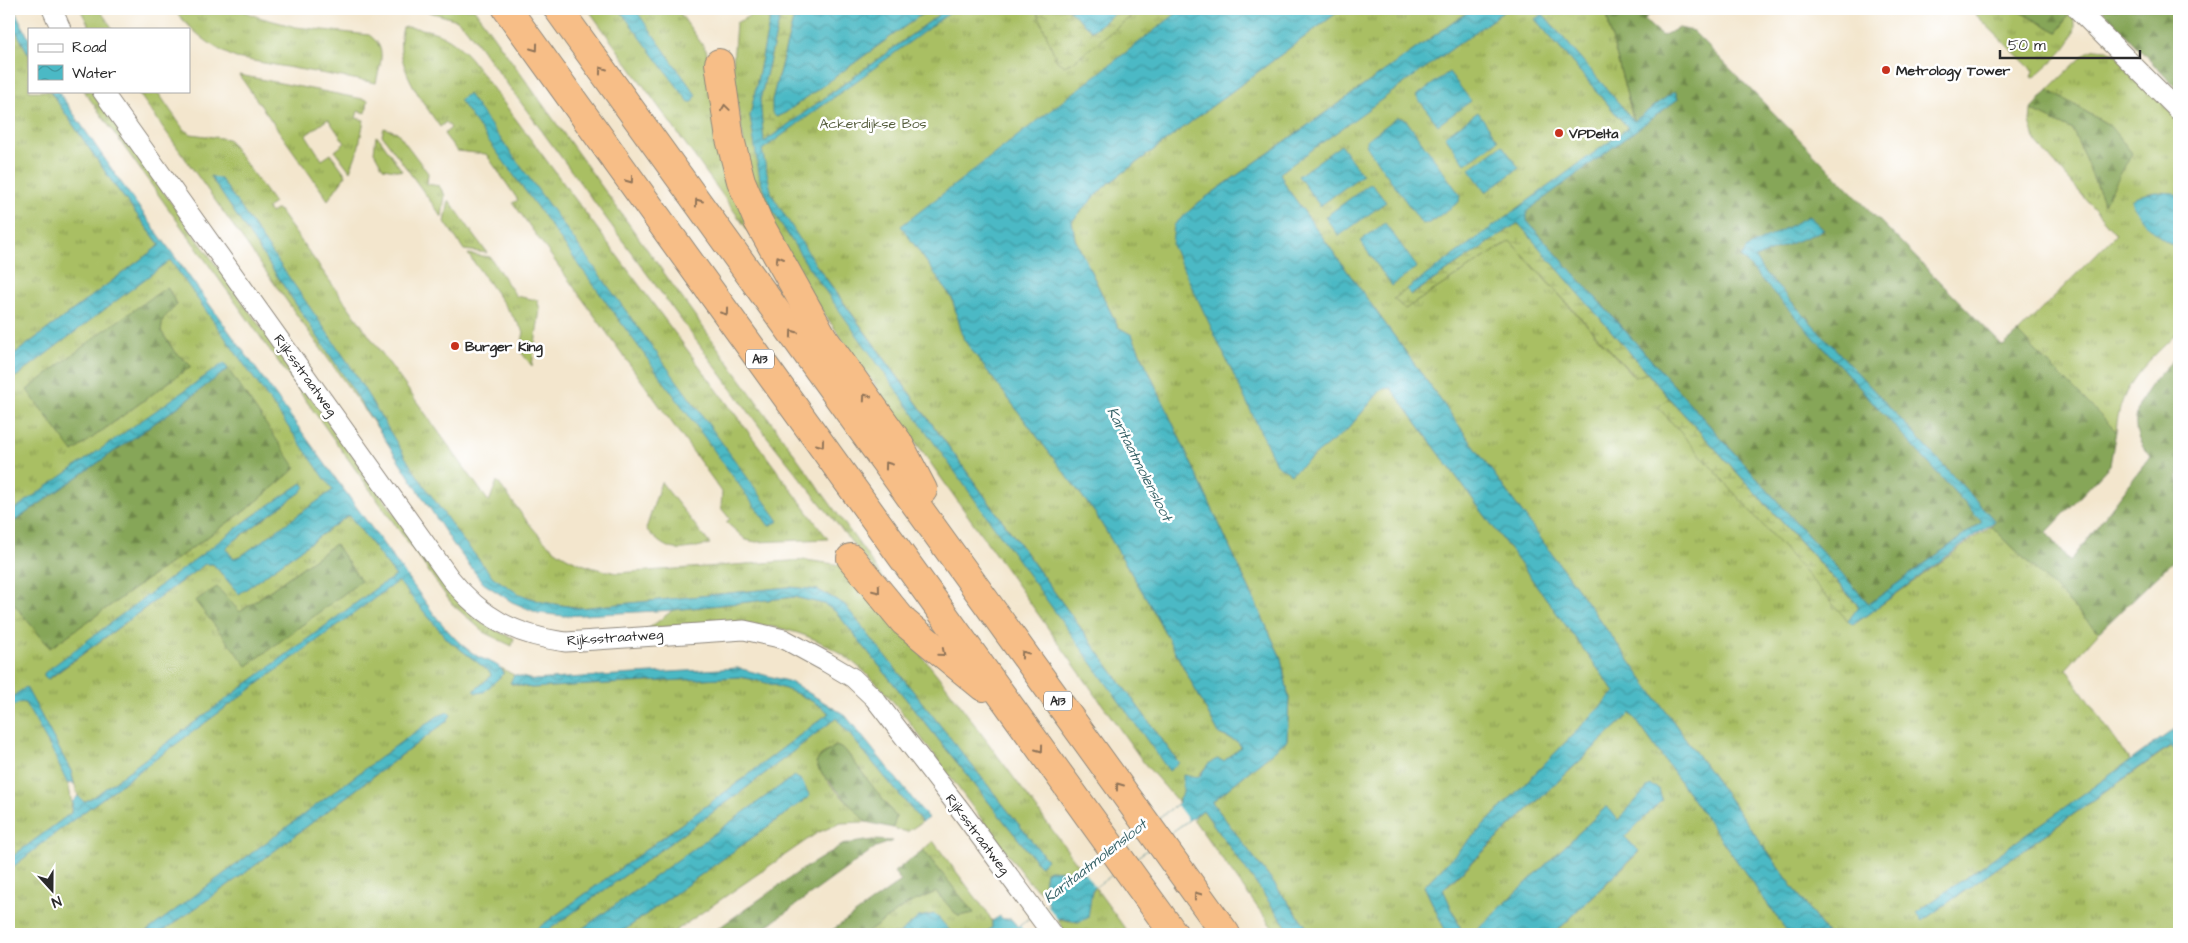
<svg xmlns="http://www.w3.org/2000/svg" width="2188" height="943" font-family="'Architects Daughter',sans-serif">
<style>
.grass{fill:url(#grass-tufts);stroke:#6a7547;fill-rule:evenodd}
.forest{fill:url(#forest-firs);stroke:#586842}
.wetland{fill:url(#wetland-marsh);stroke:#6a7547}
.water{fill:url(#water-waves);stroke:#3b7278}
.pier{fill:#f3e6cd}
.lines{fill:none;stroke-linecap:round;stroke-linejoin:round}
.minor-casing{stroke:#8f887c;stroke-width:21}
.highway-casing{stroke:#8f887c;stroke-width:30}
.minor{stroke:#fff;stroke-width:19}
.highway{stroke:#f7be87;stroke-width:28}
.oneway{stroke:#917459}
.poi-dot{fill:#c8321e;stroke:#fff;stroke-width:2}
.labels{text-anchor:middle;stroke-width:5;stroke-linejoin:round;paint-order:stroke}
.shield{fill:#fff;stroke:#6b6b6b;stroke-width:1}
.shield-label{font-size:12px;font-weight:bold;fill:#2b2b2b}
.poi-label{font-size:14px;font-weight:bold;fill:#2b2b2b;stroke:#fff;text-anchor:start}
.park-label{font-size:14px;fill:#575f3f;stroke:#fff}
.street-label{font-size:14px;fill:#2b2b2b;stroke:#fff}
.water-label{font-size:15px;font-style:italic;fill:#386469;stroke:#fff}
</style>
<defs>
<pattern id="grass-tufts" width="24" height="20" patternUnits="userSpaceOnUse" patternTransform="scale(1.25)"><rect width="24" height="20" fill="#a9bf63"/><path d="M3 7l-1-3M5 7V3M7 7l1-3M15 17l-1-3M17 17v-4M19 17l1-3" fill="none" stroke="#8a9b52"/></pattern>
<pattern id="forest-firs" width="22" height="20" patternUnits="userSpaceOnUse" patternTransform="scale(1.25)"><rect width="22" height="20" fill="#86a659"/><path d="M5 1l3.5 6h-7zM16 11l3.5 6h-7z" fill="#6e874a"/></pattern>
<pattern id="wetland-marsh" width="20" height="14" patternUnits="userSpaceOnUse" patternTransform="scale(1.25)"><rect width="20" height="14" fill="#a9bf63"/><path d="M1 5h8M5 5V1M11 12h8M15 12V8" fill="none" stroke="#8a9b52"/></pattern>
<pattern id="water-waves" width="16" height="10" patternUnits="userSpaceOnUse" patternTransform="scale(1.25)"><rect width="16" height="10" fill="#4bb9c5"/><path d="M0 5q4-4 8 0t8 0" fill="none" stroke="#3f97a0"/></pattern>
</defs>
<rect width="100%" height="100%" fill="#fff"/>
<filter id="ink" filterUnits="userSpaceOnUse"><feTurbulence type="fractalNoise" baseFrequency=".02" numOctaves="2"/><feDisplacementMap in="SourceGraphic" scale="10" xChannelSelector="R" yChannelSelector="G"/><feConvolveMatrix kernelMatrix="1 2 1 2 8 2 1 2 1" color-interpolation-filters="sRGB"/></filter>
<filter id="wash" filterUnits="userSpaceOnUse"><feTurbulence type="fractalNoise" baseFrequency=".0096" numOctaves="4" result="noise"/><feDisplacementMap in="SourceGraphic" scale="20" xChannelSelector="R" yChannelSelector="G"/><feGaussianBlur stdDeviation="1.12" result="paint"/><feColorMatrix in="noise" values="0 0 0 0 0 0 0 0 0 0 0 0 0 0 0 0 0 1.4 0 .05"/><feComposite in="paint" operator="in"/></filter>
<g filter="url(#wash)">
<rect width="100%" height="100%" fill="#f3e6cd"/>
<g class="grass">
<path d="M80,9H99L113,29H91Z"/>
<path d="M173,9H239L258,17L296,27L369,35C388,48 380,63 376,83L236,58C207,45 194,32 173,9Z"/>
<path d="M420,9H474L862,548L897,599L765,434L466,28L457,20Z"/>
<path d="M588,9H677L706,50L712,68L752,236Z"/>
<path d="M751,9H772L750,116L771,208L809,268L1179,763L818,267L815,268L767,186L756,118L761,79L778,9H1223L907,234L952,298L964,340L1095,513L1148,601L1219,734L1238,742L1241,747L1224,761L1208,764L1179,799V803L1144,763L796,274L752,187L732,76L736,23L749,16Z"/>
<path d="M1342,9H1472L1198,203L1174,225L1276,464L1347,430L1382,389L1391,388L1615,692L1424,886L1447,934H1312L1212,802L1287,740L1289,698L1281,658L1132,335L1118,327L1075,239L1072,221L1104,187Z"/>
<path d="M1507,9H1607L1609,27L1634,122L1543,14L1535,19L1628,128L1394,299L1405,309L1510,241L1634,377L1647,373L1669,398L1659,407L1853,625L1991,526L2099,632L2066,669L2130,761L1916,913L1922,921L2171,746L2179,756V934H1827L1287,188L1279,173Z"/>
<path d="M1970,9H2014L2058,32L2071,10C2087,39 2052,60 2034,78L2031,77L2033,71Z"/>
<path d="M407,27C437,30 451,36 471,59L828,539L756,542L746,540L726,522L730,519L721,508L722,492L513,203L518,200L486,154L457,151L444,134L451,128L446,122L440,127C421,99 392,63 403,28Z"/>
<path d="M16,31L29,55V91H50L115,186L160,245L9,358V33Z"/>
<path d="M2096,49L2108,50L2118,57L2179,120V331C2147,364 2120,382 2116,431L2018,333L2116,234L2036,142L2030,122L2031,110L2073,130L2104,204L2109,125L2048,90L2086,53Z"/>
<path d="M239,75L368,100L366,113L358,111L356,118L364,120L358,150L350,171L335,151L345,143L328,119L306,135L322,160L331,154L346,175L328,200Z"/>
<path d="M84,91H91L456,599C472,617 491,630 514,638L512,646L485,633L452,604Z"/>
<path d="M137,91H157L184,130L191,134L228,139L274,203L267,208L271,213L278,209L489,502L497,481C537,533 548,562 618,573L805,560L841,565L876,599L947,687L1084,873L1050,870L1046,872L1043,894L1028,881C999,843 971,805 942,766C904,716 875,667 816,640C763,616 703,623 648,629L673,610L794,597L824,604L836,612L1040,866L1047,860L844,604L818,590L789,587L581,608L542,602L488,583ZM211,177L296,289L349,364L340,370Z"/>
<path d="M384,128L397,132L428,173L427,184L439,186L445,195L442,217L382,135Z"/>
<path d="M376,136L380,139L402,171L383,168L374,152Z"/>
<path d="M449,200L487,253L464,250L445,222Z"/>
<path d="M468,254L490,257L516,296L537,300L540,309L532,366L520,351L524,332Z"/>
<path d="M170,259L334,490L241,556L233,558L226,549L231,543L301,492L302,483L250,518L49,679L205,564H213L239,594L349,515L396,576L379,586L95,796L84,802L78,796L71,771L26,688L9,699V598L50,648L250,507L295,468L179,406L9,525V379L17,376ZM167,287L177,305L163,319L161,331L174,351L191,366L73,452ZM335,544L361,581L247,666L240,612Z"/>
<path d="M661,482L710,544C678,551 669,555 646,529Z"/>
<path d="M399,580L448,640L491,672V676L475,690L503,673L501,668L514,675L511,684L531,688L739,677C766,681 808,694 829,713L732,787L530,934H159L245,873L447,721L438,716L143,934H9V870L62,828Z"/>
<path d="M21,702L25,703C42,733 76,779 71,813L9,859V708Z"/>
<path d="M1631,713L1789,934H1554L1639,852L1625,837L1662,800L1617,820L1607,806L1473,934H1463L1443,890Z"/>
<path d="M836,718L922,822L907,832L893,828L896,817L845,750L836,746L821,755L816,762C826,786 850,802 866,822L841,823L817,833L671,934H619L810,796L794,777L575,934H543L737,795Z"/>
<path d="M1203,810L1292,934H1277L1193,819Z"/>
<path d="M933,841L986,911L992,921V928L983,934H953L935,914L919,917L899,934H865L908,904L936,892L958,916L974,913L923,850Z"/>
<path d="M1095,887L1129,934H1065L1058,919L1078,922Z"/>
</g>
<g class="forest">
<path d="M1607,9H1649L1651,11L1644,20L1662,36L1679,28L1693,31L2003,346L2018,333L2116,431L2110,465L2047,532L2070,562L2150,457C2146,451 2140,444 2138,437C2127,403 2158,376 2179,354V555L2099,632L1991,526L1995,521L1763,271L1754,258L1824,230L1741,257L1982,522L1869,604L1527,221L1526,211L1678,99L1675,91L1634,122L1609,27Z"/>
<path d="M2014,9H2069L2071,10L2058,32Z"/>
<path d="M2101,9H2179V91Z"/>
<path d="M2048,90L2109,125L2132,153L2104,204L2073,130L2031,110Z"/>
<path d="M167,287L177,305L163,319L161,331L174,351L191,366L73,452L27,390L102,332Z"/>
<path d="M228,369L296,468L250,507L50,648L9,598V525L179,406Z"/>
<path d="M335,544L361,581L247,666L195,601L217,587L240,612Z"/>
<path d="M836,746L845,750L896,817L893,828L866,822L819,770L816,762L821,756Z"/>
<path d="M873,840L893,841L876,847L767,926L773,934H710L800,871L844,844Z"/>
<path d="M923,850L974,913L958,916L936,892L908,904L865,934H827L901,881L894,872Z"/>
</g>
<g class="wetland">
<path d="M782,9H796L772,100L777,117L785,113L929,9H947L763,143L760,100Z"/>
<path d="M1036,9H1068L1092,31L1120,9H1123L1130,17L1073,62L1064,66L1057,61Z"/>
<path d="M1518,222L1647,373L1635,377L1510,241L1405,309L1394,299L1407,289L1412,295Z"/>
<path d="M1669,398L1859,607L1848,621L1658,407Z"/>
</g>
<g class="water">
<path d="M9,9H14L29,39V55L16,31L9,33Z"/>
<path d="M619,9H635L696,95L693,102H689L685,97Z"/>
<path d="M772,9H782L760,100L764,142L947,9H955L762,150L772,195L816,265L1179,763L1169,771L809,268L771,208L760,179L750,116Z"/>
<path d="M796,9H929L785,113L776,117L772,112V100Z"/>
<path d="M1068,9H1120L1092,31Z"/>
<path d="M1182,9H1342L1104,187L1072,221L1075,239L1118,327L1132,335L1281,658L1289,698L1287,740L1212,802L1312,934H1292L1203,810L1095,887L1092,890L1088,918L1078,922L1059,918L1035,934H983L992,928V921L1000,916L1003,919H1011L1018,927L1049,904L1043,894L1046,872L1050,870L1084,873L1179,803V799L1183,793V775L1199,777L1208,764L1217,759L1224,761L1241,747L1238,742L1219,734L1148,601L1095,513L964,340L952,298L901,226Z"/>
<path d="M1472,9H1507L1280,173L1287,188L1827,934H1789L1631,713L1443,889L1463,934H1447L1424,886L1615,692L1391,388L1382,389L1347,430L1291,474L1276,464L1172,245L1174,225L1198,203Z"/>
<path d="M1543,14L1634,121L1675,91L1678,99L1527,211V221L1869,604L1982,522L1741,257L1747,248L1809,216L1824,230L1755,258L1763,271L1995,521L1853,625L1848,621L1859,606L1669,398L1518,223L1411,295L1407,289L1628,128L1535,19Z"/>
<path d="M1449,72L1471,101L1438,125L1416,96Z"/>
<path d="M50,91H58L120,181L434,614C446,629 458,643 474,654C483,661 499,662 504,673L484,692L477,693L474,691L491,676L490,672L448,640L398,581L62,828L9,870V859L71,813L73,801L78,796L84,802L95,796L379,586L396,576L349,515L239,594L213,564H205L48,679L44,676V673L250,518L302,483L305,487L301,492L231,543L226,549L233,558L241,556L333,490L170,260L17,376L9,379V358L160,245L115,186Z"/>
<path d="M468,94L779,521L769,526L459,100Z"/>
<path d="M1478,112L1498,140L1465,164L1445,136Z"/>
<path d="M1398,117L1406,120L1460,195L1459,202L1429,223L1422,224L1367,147L1366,140Z"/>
<path d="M1341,145L1362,175L1320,206L1298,176Z"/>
<path d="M1502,145L1519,168L1486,192L1469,169Z"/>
<path d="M210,176L221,179L349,364L412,468L458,534L493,577L519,594L542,602L580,608L789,587L818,590L844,604L1047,860L1040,866L836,612L824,604L794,597L673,610L564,616L538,613L512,602L483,583L453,544L340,370Z"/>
<path d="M1371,183L1386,202L1339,236L1325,217Z"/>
<path d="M2156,192L2174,193L2179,197V248C2160,240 2138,220 2131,200L2137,196Z"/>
<path d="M1385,223L1417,267L1392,286L1360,241Z"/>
<path d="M224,363L228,369L179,406L9,525V513Z"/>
<path d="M738,668L791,682L845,715L928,818L922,822L836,718L737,795L543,934H530L732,787L829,713C807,694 767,681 739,677L531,688L510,683L514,675L533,680Z"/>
<path d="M26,687L71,771L74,784L67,783L53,752L25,703L21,702L9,708V699Z"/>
<path d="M448,712L451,715L447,721L245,873L159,934H143L405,739L438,716Z"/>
<path d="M2179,726V756L2170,746L1922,921L1916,913Z"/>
<path d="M794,776L801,780L810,796L619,934H575Z"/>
<path d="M1650,785L1659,789L1662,800L1625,837L1639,851L1554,934H1473L1607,806L1618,820Z"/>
<path d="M935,914L953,934H899L919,917Z"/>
</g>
<g class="pier">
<path d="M1177,805L1188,820L1095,887L1084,872Z"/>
<path d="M1047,905L1058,920L1036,934H1026L1020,926Z"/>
</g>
</g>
<g filter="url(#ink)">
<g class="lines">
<defs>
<g id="minor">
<path d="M52,9L61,29"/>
<path d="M2077,9L2179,111"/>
<path d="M102,91L450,578C482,618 515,635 566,642L744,630L784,639L826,662L853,678L874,698L962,812L1052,934"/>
</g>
<g id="highway">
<path d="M507,9L1174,934"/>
<path d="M558,9L1226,934"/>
<path d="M719,63L730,139L741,181L758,221L824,339L898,442L923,490"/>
<path d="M851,558L904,622L983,687"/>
</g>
</defs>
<use href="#minor" class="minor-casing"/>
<use href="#highway" class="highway-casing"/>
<use href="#minor" class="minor"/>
<use href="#highway" class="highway"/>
</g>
<defs><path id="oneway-chevron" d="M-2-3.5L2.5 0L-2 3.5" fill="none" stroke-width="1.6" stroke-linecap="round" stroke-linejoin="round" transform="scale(1.25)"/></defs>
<g class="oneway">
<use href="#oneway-chevron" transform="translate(535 48) rotate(54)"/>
<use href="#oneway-chevron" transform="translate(602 70) rotate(-126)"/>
<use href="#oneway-chevron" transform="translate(725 108) rotate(-98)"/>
<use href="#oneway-chevron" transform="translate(630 180) rotate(54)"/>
<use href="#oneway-chevron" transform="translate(698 202) rotate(-126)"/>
<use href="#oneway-chevron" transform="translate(779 259) rotate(-120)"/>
<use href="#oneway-chevron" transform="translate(725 312) rotate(54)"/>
<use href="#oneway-chevron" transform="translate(793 333) rotate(-126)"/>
<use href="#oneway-chevron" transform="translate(866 397) rotate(-125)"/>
<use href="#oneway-chevron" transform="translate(821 444) rotate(54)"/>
<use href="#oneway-chevron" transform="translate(888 465) rotate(-126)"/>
<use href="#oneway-chevron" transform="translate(877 590) rotate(51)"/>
<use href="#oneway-chevron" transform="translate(942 653) rotate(39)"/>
<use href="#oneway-chevron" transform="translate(1024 654) rotate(-126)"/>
<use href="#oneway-chevron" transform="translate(1040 749) rotate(54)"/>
<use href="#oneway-chevron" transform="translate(1119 786) rotate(-126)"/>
<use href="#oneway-chevron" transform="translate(1197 895) rotate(-126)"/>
</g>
</g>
<g class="poi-dot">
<circle cx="1886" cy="70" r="5"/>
<circle cx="1559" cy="133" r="5"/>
<circle cx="455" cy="346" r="5"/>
</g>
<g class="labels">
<g class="shield">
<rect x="746" y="349.5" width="28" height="19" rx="4"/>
<rect x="1044" y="691.5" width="28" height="19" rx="4"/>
</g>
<g class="shield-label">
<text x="760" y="363">A13</text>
<text x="1058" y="705">A13</text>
</g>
<g class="poi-label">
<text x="1896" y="75">Metrology Tower</text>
<text x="1569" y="138">VPDelta</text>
<text x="465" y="351">Burger King</text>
</g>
<g class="park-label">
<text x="873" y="128">Ackerdijkse Bos</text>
</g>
<g class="street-label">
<text transform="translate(306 375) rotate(54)" y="5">Rijksstraatweg</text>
<text transform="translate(615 637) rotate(-4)" y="5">Rijksstraatweg</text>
<text transform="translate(978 834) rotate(53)" y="5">Rijksstraatweg</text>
</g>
<g class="water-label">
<text transform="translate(1140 464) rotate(63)" y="5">Karitaatmolensloot</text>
<text transform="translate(1095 861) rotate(-38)" y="5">Karitaatmolensloot</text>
</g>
</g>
<rect width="2188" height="943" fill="none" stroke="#fff" stroke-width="30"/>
<rect x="28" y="28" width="162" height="65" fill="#ffffff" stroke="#aaaaaa"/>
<rect x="38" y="44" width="25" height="8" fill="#ffffff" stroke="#aaaaaa"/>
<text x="72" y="52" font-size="15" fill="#2b2b2b">Road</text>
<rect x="38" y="65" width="25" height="15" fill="url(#water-waves)" stroke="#aaaaaa"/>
<text x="72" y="78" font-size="15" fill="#2b2b2b">Water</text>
<g transform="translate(52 890) rotate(159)" stroke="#ffffff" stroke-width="4" paint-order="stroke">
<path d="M0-4L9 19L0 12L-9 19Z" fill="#2b2b2b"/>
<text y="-8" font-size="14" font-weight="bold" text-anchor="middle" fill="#2b2b2b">N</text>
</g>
<path d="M2000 50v8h140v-8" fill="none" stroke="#2b2b2b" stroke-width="2.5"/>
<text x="2008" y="50" font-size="15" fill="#2b2b2b" stroke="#ffffff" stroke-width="4" paint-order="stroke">50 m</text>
</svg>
